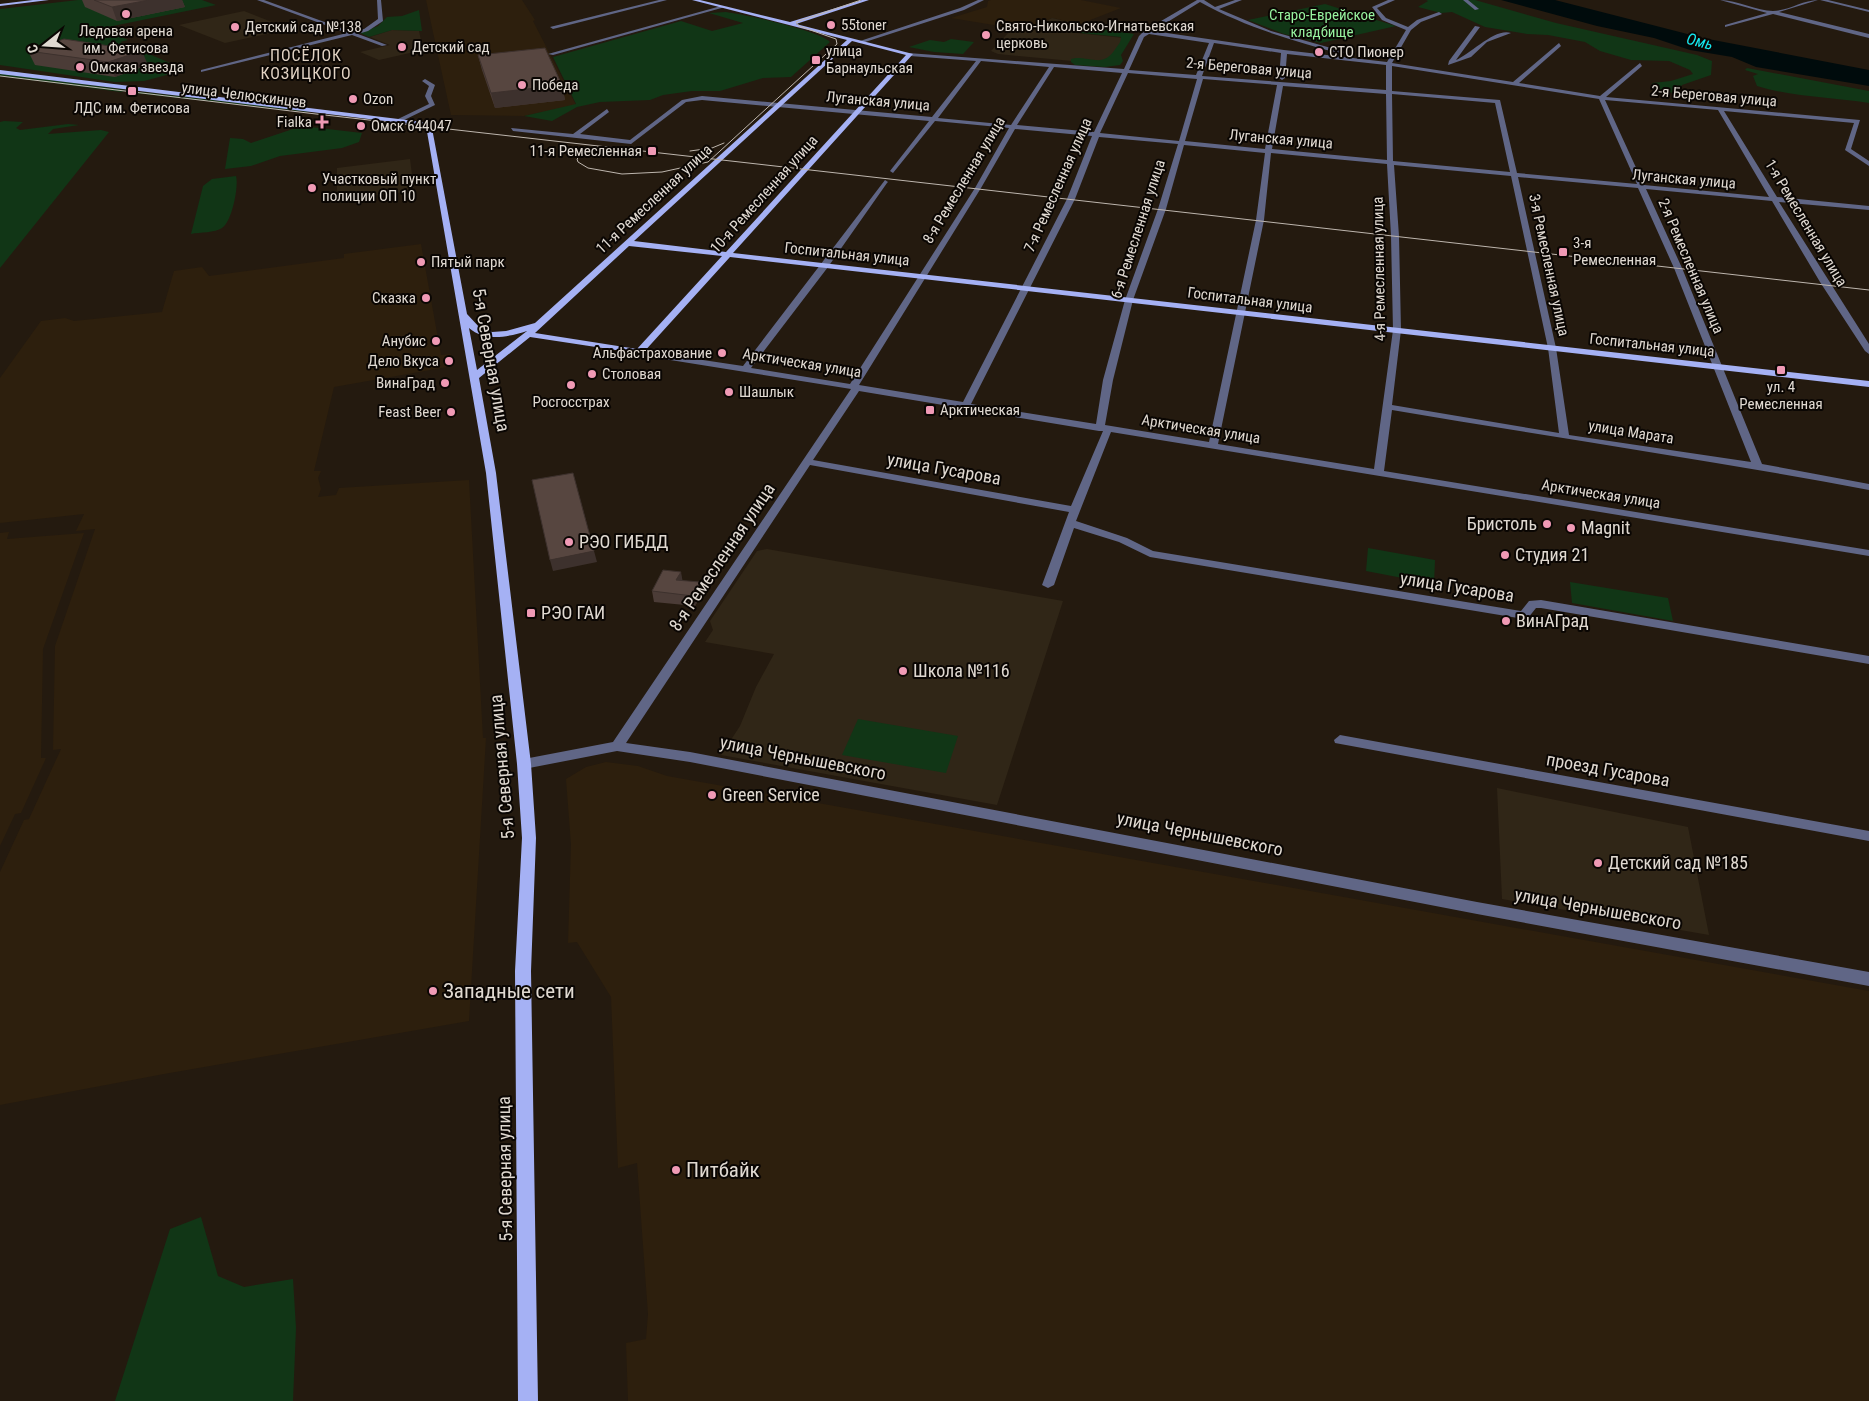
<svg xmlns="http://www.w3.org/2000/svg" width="1869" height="1401" font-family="'Roboto Condensed',sans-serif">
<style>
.built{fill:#2d1f0d}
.education{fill:#302617}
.green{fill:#113616}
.water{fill:#000b0c}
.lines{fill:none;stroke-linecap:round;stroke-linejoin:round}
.minor{fill:#606686;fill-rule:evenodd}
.major{fill:#a5b1f4;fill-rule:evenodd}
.tram{stroke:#beb6ae;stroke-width:1}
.wall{fill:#4b3c37}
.shaded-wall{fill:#3d312d}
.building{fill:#574640;stroke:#3d312d}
.poi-dot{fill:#f09ab5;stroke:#0a0603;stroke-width:2}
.labels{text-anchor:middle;stroke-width:4;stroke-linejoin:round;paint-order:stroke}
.far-park-label{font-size:15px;fill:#97f29f;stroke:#0a0603}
.far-poi-label{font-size:15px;fill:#e0d9d1;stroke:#0a0603;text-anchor:start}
.far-street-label{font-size:15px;fill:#e0d9d1;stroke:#0a0603}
.far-water-label{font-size:16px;font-style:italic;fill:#14e9f2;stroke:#0a0603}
.far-neighbourhood-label{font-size:16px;letter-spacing:1px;fill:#e2d3c4;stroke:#0a0603}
.street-label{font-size:18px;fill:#e0d9d1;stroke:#0a0603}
.poi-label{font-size:18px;fill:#e0d9d1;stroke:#0a0603;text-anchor:start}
.near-poi-label{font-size:21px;fill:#e0d9d1;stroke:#0a0603;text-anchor:start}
</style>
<rect width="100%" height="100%" fill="#241a0f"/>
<g class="built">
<path d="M426,0H522L535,20L533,21L576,105L524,116L451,115Z"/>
<path d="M991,0H1081L1121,8L1080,24L1052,18L1024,30L951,18L987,7L988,1Z"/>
<path d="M421,244L441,355L451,354L453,366L334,387L314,471H321L318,478L321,489L318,497L336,495L339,488L469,480L483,738H486L469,1021L164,1074L0,1105V872L24,820L29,819L61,749L53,750L55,646L95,529L76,531L84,514L0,523V378L41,321L65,318L74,321L162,312L174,271L202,267L209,276L344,258V254Z"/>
<path d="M9,532L7,539L84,533L43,649L41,758H46L21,813L15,814L0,846V533Z"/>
<path d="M606,762L638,766L667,776L1869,991V1401H628L626,1343L646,1339L648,1314L637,1163L618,1168L611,997L577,942L568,943L571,844L566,779L586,767Z"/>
</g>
<g class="education">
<path d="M244,11L290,29L225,43L179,25Z"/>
<path d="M1052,18L1083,25L1067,32L1124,38L1115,65L998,54L991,51L1010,31H1025Z"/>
<path d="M392,30L419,31L423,50L379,60L360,52L390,45L370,37Z"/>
<path d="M410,159L414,191L337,200V168Z"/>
<path d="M767,549L1063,601L997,805L721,755L740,726L756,687L774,654L705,642L713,630L710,621L757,551Z"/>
<path d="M1497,788L1688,827L1709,935L1502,899Z"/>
</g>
<g class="green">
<path d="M78,0H202L216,5L103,28L128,40L120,42L180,67L178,72L144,81L115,82L0,65V9Z"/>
<path d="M1426,0H1475L1556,23L1697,55L1712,61L1711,75L1682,85L1676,94L1655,88L1652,83L1671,81L1693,74L1690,70L1669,61L1631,60L1600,51L1585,42L1548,35L1527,34L1485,27L1452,12L1441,13L1418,7L1428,1Z"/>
<path d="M1325,4L1396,26L1321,43L1284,34L1248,20Z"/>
<path d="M419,10L422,31L392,30L369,37L360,33L378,26L387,17L402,16Z"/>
<path d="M726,12C743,14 820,31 830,42L791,77L763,78L720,91H692L663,95L650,100L600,102L577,107L552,121L524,116L576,104L553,57L681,21L712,31L743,23L709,13Z"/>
<path d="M1084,26L1134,34L1121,55L1123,61L1120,65L1105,67L1075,65L1071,62V59L1076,58C1095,58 1104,67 1116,48C1119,44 1121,42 1121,37L1070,32Z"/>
<path d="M951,39L974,42L963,54L934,52L909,47L930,40L944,42Z"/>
<path d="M1747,68L1869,91V103C1831,97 1793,97 1757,86L1753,76L1758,74L1745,70Z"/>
<path d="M0,73L126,90L121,92L0,76Z"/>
<path d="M141,92L308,111V112L134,93Z"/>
<path d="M4,121L23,122L16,128L20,130L68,124L79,125L53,129L48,134L101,130L109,132L0,268V122Z"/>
<path d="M302,126L362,133L359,142L342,148L280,156L251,166L225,169L230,138L243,139L251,143Z"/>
<path d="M236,176C239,186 232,222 222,228C215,233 200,232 191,234L203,186L212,179Z"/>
<path d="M1368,548L1435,560L1434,584L1366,571Z"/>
<path d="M1570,582L1668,598L1673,621L1572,603Z"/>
<path d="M858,719L958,736L946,773L842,755Z"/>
<path d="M201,1217L218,1276L244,1287L293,1279L296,1328L293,1401H115L170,1229Z"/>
</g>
<path class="water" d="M1501,0H1555L1703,38L1869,70V86L1756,67L1732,57L1690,50L1654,38L1597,26Z"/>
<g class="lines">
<g class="minor">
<path d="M257,0H264L352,32L364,29L378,19L377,0H381L383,21L368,31L358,34L387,45L382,46L352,35L201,72V70L347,33Z"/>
<path d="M659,0H667L553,29L550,27Z"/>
<path d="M978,0H984L964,10L862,43L857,42L960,8Z"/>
<path d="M1197,0H1204L1215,7L1235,0H1242L1219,9L1271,31L1345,52L1342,54C1293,41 1245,27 1200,2L1153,31L1284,50L1387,62L1406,30L1382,20L1372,7L1388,0H1395L1377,8L1386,18L1408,27L1417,20L1439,12L1442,14L1421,22L1411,30L1392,63L1513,82L1559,43L1561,46L1519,83L1600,96L1640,63L1642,66L1606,97L1860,120L1851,149L1869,161V166L1845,150L1854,123L1724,111L1777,197L1869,206V210L1779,202L1869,344V354L1865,351L1820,282L1772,201L1646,189L1682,268L1762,464L1869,484V490C1710,460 1551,437 1392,410L1384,471L1869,550V556L1111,432L1076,521L1127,538L1153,551L1521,611L1529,601L1541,600L1869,656V664L1541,608H1536L1528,618L1524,619L1150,557L1119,542L1074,528L1054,585L1048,588L1042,585L1069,512L810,465L626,743L690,752L1477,902L1869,972V986L1477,914L690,762L617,751L524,769L519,767L517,764L519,761L524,759L613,742L851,389L639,355L636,354V350L743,366L885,180L888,182L887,183L828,267L751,368L850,384L975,188L1009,128L935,121L893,173L890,171L929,121L702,100L686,102L631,144L513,131L511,128L573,134L607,109L609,112L580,134L630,140L682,100L702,96L932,117L976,61L910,56L908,53L1124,69L1139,36L1144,31ZM1149,34L1209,43L1196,75L1129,70L1144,37ZM1214,43L1281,53L1279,78L1282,80L1285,78L1287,54L1386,65V90L1202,76ZM981,61L1049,67L1011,125L938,118ZM1392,66L1599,99L1637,184L1517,173L1500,100L1392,91ZM1054,67L1122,73L1094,132L1017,125ZM1128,73L1197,79L1179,141L1100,133ZM1203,79L1277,85L1265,149L1185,141ZM1283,86L1386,94L1387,160L1272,149ZM1392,94L1495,103L1510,172L1393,161ZM1605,100L1718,110L1769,197L1644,185ZM1015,129L1092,136L1067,199L963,402L859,385L981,188ZM1099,137L1178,144L1158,209L1125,300L1103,380L1096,424L971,404L1075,199ZM1184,145L1265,153L1256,220L1209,442L1105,425L1113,380L1133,300L1166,209ZM1271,153L1387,164L1391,236L1393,330L1374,469L1218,444L1264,220ZM1394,165L1511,176L1548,348L1559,433L1392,405L1401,330L1399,236ZM1518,177L1638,188L1674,268L1751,462L1569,435L1556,348ZM859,391L1099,431H1103L1071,506L813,460Z"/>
<path d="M1463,0H1468L1479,9L1475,10Z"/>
<path d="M1720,0C1737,0 1757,11 1773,11C1788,11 1803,0 1818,0L1779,12L1869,34V38L1773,14L1725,27V25L1767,13Z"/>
<path d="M1820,0H1828L1869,10V12Z"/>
<path d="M721,6L725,7L553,55L548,54Z"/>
<path d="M1475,26L1480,27L1456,60C1470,54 1496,27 1511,33L1487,42L1471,57L1448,65L1449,61Z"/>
<path d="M425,79L435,85L431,96L435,105L402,121H398V119L429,104L425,96L429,86L422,81Z"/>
<path d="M1340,735L1869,831V841L1335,743L1334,740Z"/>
</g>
<g class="major">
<path d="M33,0H49L0,6V4Z"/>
<path d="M692,0H700L790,22L862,0H869L796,24L913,54L733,253L1869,381V387L730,257L642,354L530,337L479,378L496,473L531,764L536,838L531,971L538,1401H518L515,971L522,838L517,764L486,473L426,126L0,74V70L431,123L467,314L480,328L492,332L506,331L535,323L847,40ZM852,41L906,55L726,252L634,241ZM629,246L722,256L637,349L535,333ZM469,328C485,342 508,337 527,331L477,370Z"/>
</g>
<g class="tram">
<path d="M0,76L316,114L1869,290"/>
<path d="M598,147L582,154L577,159L578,162L588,168L622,174L662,172L708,162L837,44L836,39L799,26L796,22L861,0"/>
<path d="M690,151L712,148L724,143"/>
</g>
</g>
<g class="wall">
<path d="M82,0H182L185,7L117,21L85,7Z"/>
<path d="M28,51L148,65L115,77L35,65Z"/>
<path d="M478,55L562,85L565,100L495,108L482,70Z"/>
<path d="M682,580L702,593L695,606L654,602L652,591Z"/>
</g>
<g class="shaded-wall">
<path d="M149,0H182L185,7L117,21L112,7Z"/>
<path d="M142,51L148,65L115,77L108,62Z"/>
<path d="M562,85L565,100L495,108L491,93Z"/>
<path d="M594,551L597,562L553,571L550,560Z"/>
<path d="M681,572L683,583L676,580Z"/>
<path d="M700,582L702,593L695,606L693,596Z"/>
</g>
<g class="building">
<path d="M94,0H149L112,7Z"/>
<path d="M64,39L142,51L108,62L28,51Z"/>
<path d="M545,48L562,85L491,93L478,55Z"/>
<path d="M573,473L594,551L550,560L532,480Z"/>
<path d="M663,570L681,572L676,580L700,582L693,596L652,591Z"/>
</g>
<g class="poi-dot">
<circle cx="126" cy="14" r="5"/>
<circle cx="831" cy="25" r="5"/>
<circle cx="235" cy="27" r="5"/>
<circle cx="986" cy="35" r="5"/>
<circle cx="402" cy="47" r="5"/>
<circle cx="1319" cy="52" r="5"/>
<rect x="811" y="55" width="10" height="10" rx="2.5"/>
<circle cx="80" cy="67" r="5"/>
<circle cx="522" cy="85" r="5"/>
<rect x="127" y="86" width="10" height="10" rx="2.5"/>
<circle cx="353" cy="99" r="5"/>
<path d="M319.5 114.5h5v5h5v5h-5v5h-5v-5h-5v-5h5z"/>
<circle cx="361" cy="126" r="5"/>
<rect x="647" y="146" width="10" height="10" rx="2.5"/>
<circle cx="312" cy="188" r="5"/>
<rect x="1558" y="247" width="10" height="10" rx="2.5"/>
<circle cx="421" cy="262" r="5"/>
<circle cx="426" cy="298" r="5"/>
<circle cx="436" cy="341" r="5"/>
<circle cx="722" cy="353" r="5"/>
<circle cx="449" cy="361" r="5"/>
<rect x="1776" y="365" width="10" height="10" rx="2.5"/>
<circle cx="592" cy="374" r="5"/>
<circle cx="445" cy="383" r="5"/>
<circle cx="571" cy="385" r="5"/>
<circle cx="729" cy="392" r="5"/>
<rect x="925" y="405" width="10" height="10" rx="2.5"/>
<circle cx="451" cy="412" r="5"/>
<circle cx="1547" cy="524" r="5"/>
<circle cx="1571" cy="528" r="5"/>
<circle cx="569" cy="542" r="5"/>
<circle cx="1505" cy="555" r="5"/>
<rect x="526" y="608" width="10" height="10" rx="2.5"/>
<circle cx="1506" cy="621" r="5"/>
<circle cx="903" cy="671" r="5"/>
<circle cx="712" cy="795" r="5"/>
<circle cx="1598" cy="863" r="5"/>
<circle cx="433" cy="991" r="5"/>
<circle cx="676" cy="1170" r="5"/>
</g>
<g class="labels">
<g class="far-park-label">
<text x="1322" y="20">Старо-Еврейское<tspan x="1322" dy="17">кладбище</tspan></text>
</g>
<g class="far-poi-label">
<text x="841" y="30">55toner</text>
<text x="996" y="31">Свято-Никольско-Игнатьевская<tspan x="996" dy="17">церковь</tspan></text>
<text x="245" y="32">Детский сад №138</text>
<text x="126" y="36" text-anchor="middle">Ледовая арена<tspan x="126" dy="17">им. Фетисова</tspan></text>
<text x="412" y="52">Детский сад</text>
<text x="826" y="56">улица<tspan x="826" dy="17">Барнаульская</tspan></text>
<text x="1329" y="57">СТО Пионер</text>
<text x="90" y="72">Омская звезда</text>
<text x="532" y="90">Победа</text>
<text x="363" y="104">Ozon</text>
<text x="132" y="113" text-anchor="middle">ЛДС им. Фетисова</text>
<text x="312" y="127" text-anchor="end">Fialka</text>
<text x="371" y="131">Омск 644047</text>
<text x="642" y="156" text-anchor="end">11-я Ремесленная</text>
<text x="322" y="184">Участковый пункт<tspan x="322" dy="17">полиции ОП 10</tspan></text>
<text x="1573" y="248">3-я<tspan x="1573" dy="17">Ремесленная</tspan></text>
<text x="431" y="267">Пятый парк</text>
<text x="416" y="303" text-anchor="end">Сказка</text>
<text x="426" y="346" text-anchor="end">Анубис</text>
<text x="712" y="358" text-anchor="end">Альфастрахование</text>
<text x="439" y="366" text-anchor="end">Дело Вкуса</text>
<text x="602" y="379">Столовая</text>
<text x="435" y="388" text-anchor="end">ВинаГрад</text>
<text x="1781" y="392" text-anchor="middle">ул. 4<tspan x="1781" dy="17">Ремесленная</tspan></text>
<text x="739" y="397">Шашлык</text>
<text x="571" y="407" text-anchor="middle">Росгосстрах</text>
<text x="940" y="415">Арктическая</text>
<text x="441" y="417" text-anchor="end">Feast Beer</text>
</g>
<g class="far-street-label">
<text transform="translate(1249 68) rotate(5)" y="5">2-я Береговая улица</text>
<text transform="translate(244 95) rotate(7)" y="5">улица Челюскинцев</text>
<text transform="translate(1714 96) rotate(5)" y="5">2-я Береговая улица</text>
<text transform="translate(878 101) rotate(5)" y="5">Луганская улица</text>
<text transform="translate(1281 139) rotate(5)" y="5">Луганская улица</text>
<text transform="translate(1684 179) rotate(5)" y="5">Луганская улица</text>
<text transform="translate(964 180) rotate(-59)" y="5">8-я Ремесленная улица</text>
<text transform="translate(1058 185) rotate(-66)" y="5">7-я Ремесленная улица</text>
<text transform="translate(764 194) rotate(-48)" y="5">10-я Ремесленная улица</text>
<text transform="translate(654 199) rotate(-43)" y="5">11-я Ремесленная улица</text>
<text transform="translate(1806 223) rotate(59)" y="5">1-я Ремесленная улица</text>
<text transform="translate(1138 229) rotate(-72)" y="5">6-я Ремесленная улица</text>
<text transform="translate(847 254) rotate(6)" y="5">Госпитальная улица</text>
<text transform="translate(1549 265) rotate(78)" y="5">3-я Ремесленная улица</text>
<text transform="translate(1691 266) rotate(67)" y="5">2-я Ремесленная улица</text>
<text transform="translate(1379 269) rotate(-91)" y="5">4-я Ремесленная улица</text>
<text transform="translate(1250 300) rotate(7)" y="5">Госпитальная улица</text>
<text transform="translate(1652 345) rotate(6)" y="5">Госпитальная улица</text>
<text transform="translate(802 363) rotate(9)" y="5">Арктическая улица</text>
<text transform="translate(1201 429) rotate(9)" y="5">Арктическая улица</text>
<text transform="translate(1631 432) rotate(9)" y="5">улица Марата</text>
<text transform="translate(1601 494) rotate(9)" y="5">Арктическая улица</text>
</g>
<g class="far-water-label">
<text transform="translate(1700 41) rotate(14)" y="6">Омь</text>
</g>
<g class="far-neighbourhood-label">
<text x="306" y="61">ПОСЁЛОК<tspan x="306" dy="18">КОЗИЦКОГО</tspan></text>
</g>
<g class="street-label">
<text transform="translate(491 360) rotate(80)" y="6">5-я Северная улица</text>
<text transform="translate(944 469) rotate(10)" y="6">улица Гусарова</text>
<text transform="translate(722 557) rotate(-56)" y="6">8-я Ремесленная улица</text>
<text transform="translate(1457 587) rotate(9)" y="6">улица Гусарова</text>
<text transform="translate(803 758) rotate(11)" y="6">улица Чернышевского</text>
<text transform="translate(502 767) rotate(-95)" y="6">5-я Северная улица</text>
<text transform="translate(1608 770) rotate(10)" y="6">проезд Гусарова</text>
<text transform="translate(1200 834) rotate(11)" y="6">улица Чернышевского</text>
<text transform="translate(1598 909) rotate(10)" y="6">улица Чернышевского</text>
<text transform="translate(505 1169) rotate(-91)" y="6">5-я Северная улица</text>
</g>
<g class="poi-label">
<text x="1537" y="530" text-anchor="end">Бристоль</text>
<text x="1581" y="534">Magnit</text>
<text x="579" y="548">РЭО ГИБДД</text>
<text x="1515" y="561">Студия 21</text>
<text x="541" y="619">РЭО ГАИ</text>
<text x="1516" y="627">ВинАГрад</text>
<text x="913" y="677">Школа №116</text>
<text x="722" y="801">Green Service</text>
<text x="1608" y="869">Детский сад №185</text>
</g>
<g class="near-poi-label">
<text x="443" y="998">Западные сети</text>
<text x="686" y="1177">Питбайк</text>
</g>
</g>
<g transform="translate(45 45) rotate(253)" stroke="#0a0603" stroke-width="4" paint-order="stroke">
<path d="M0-4L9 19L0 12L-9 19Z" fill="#e0d9d1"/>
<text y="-8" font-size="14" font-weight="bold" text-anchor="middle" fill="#e0d9d1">С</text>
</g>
</svg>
